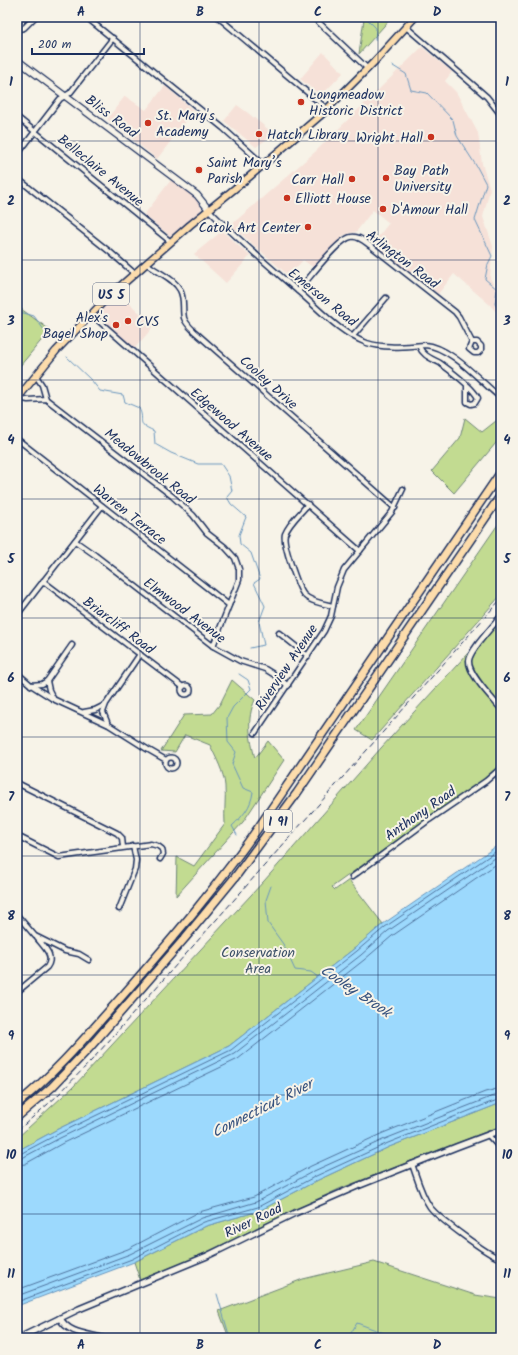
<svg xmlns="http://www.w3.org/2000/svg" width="518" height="1355" font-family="Kalam,sans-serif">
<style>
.built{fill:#f6e1d8}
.green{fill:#c2db91;stroke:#6e8578}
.water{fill:#9cd9fd;stroke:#6895bd}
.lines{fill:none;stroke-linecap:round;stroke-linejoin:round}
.shore{stroke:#4f739e;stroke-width:1}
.stream{stroke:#6895bd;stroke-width:1}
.minor-casing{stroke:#1b2f5e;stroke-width:7}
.tertiary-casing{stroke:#1b2f5e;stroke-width:8}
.secondary-casing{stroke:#1b2f5e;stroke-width:8}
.primary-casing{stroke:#1b2f5e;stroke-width:9}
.motorway-casing{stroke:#1b2f5e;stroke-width:10}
.minor{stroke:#f7f3e8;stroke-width:4}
.tertiary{stroke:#f7f3e8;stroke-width:5}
.secondary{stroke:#f7f3e8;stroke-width:5.5}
.primary{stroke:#fcdcac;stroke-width:6}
.motorway{stroke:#fcdcac;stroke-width:7}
.rail{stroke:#1b2f5e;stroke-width:1;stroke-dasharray:6 3;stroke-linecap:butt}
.grid{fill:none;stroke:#1b2f5e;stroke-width:1;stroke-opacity:0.55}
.poi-dot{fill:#c8321e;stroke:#f7f3e8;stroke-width:1.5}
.labels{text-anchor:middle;stroke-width:4;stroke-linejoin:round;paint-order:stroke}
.shield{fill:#f7f3e8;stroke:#5d6a87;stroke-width:1}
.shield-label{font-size:13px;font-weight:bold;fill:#1b2f5e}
.poi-label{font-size:14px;fill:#1b2f5e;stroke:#f7f3e8;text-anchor:start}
.street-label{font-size:14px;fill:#1b2f5e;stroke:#f7f3e8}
.park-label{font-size:14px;fill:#3c5168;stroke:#f7f3e8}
.water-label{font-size:15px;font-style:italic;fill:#35517e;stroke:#f7f3e8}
.neatline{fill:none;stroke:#1b2f5e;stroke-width:1.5}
.grid-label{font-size:13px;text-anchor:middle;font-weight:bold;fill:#1b2f5e}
</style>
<rect width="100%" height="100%" fill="#f7f3e8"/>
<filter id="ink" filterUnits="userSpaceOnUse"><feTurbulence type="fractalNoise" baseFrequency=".025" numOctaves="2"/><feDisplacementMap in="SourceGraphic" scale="8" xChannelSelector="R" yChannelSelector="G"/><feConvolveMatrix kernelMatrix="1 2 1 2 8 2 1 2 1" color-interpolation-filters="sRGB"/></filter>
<g filter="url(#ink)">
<g class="built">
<path d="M422,47L452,72L445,81L456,92L478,133L482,164L490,189L483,217L493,246L490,278L501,297V317L489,304L454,274L438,294L373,243L389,223L373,210L356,232L350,233L343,236L314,268L303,260L289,276L231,225L315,152Z"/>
<path d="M323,52L343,73L321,96L300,79Z"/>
<path d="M165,86L194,111L157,159L107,119L125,96L146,110Z"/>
<path d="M237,105L248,113L274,134L256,147L224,121Z"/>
<path d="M171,180L197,199L200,202L201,209L200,212L170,236L144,215Z"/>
<path d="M222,231L250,256L226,283L194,254Z"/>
<path d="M117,292L154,326L134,349L95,314Z"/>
</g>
<g class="green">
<path d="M363,17H392L359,54L364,19Z"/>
<path d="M17,306L50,330L20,366L17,364Z"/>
<path d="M501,417V437L454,493L432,471L460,438L465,418L482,432Z"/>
<path d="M501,520V595L372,740L356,730Z"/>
<path d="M501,617V785L495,777L477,791L414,828L332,887L335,890L349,880L383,924L355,948L229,1046L56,1130L17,1151V1138L73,1087L264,881L381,748Z"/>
<path d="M232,680L255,700C246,719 250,739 255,758L268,741L284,760L243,822L176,896L177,857L194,866L225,824C224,811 226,799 225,786C224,772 216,758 210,745L185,735L175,752L161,751L184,715L212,714L220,704Z"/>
<path d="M501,1103V1126L339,1189L192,1259L140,1280L134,1262L206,1226L259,1211L318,1180L389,1147Z"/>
<path d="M374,1262L475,1295L501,1299V1338H229L219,1311L303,1279Z"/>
</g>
<path class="water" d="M501,843V1103L389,1147L318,1180L259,1211L206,1226L134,1262L17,1306V1151L56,1130L229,1046L355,948L383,924Z"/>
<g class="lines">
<g class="shore">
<path d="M17,1154H20L58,1134L231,1050L357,951L385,927L501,848"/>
<path d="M17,1159L22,1158L60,1138L234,1054L361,955L388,931L501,854"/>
<path d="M17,1165L25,1164L63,1143L238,1059L364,960L392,936L501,861"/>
<path d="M17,1290L128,1249L199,1212L254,1197L311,1166L383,1133L485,1092L501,1088"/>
<path d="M17,1296L130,1254L202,1218L256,1202L314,1171L385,1139L488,1098L501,1094"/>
<path d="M17,1302L132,1259L204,1222L258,1207L316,1176L388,1143L489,1103L501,1099"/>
</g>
<g class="stream">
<path d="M365,17L376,28L375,40"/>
<path d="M393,66L406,74L411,90L427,93L453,120L457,136L477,167L486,184L475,220L492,256L488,264L485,279L497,289L495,304L501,313"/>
<path d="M17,313H24L34,316L47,334"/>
<path d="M67,357L92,381L100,391L123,395L125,402L139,408C146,423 134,422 154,431L155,444L171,453L198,464H221L229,476L232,491L227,497L231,504L246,517L239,535L240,544L251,553L260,579L254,583L265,606L259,622L264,645L250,648"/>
<path d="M237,835L232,826C243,816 251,807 253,792L243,788L232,764L236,752L228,742L227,718L233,707L251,689L248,680L239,674"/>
<path d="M271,886L266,900L268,923L283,944L295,970L311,972L318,977"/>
<path d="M217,1294L230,1338"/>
<path d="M348,1338L357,1323L397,1338"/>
</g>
<defs>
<g id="minor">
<path d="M86,17L223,128L263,164"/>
<path d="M218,17L327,109"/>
<path d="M313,17L368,69"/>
<path d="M497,17L501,21"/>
<path d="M406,27L471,83L487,97L501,115"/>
<path d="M19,29L24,28L35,17"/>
<path d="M17,31C21,27 20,23 25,17"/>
<path d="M17,117L171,242"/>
<path d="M17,155L60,99L70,93L113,38"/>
<path d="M17,178L110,252L134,273"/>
<path d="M209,210C237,239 268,265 299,292C320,310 341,334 367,343C386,349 406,346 425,345C450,346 481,382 501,398"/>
<path d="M146,263C156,272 174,278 180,290C185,299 182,308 184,318C186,324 191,328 195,332L395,508"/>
<path d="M298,291C308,280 338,239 351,237C358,235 365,242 371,246L455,312L459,317L472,342L469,349L474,353H478L481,350V346L477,342H472"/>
<path d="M91,314L360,551"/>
<path d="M353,336L386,298"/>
<path d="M419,346C423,356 431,358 440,363C451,371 472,386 478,398L475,403L471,404L467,402V385"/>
<path d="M36,376L42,385L46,399"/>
<path d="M18,398L28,400L46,399L172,496L193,515L207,533L225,547L235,558L239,569V580L213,646"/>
<path d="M17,439L229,605"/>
<path d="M308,504C301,513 289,523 285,534C282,542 298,588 304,595C311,602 324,604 333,606"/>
<path d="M75,541L95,555L213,646L240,661L265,669L278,677L288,686"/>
<path d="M43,581L183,687"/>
<path d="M17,615L102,506"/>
<path d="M501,616C494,625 469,651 469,661C468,674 493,699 501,709"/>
<path d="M279,633L308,656"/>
<path d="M17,673L31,685L53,699L109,725L147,749L166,760"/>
<path d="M31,685L42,684L47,681"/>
<circle cx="186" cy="690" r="4.5"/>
<path d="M53,698L49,690L47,681L72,645"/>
<path d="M84,712L95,710L105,705"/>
<path d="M108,724L103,712L106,704L140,654"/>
<path d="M255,733L324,631L331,616L337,587L344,570L392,512L403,489"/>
<circle cx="171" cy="763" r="5.5"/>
<path d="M17,783L117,833L122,838L123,847"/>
<path d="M17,836L59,857L151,844L158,846L162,849L163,854L160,859"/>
<path d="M352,877L429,820L486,781L501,768"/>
<path d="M119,909L135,869L136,860L133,846"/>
<path d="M17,915L35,936L65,951L79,954L89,960"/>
<path d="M17,992L47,967C55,956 44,947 37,938"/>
<path d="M488,1135L501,1149"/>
<path d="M412,1164C417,1178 421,1194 430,1207C438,1218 488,1255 501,1259"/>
</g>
<g id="tertiary">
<path d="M60,1318C67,1333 87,1334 102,1338"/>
<path d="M19,1338L79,1309L207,1256L295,1213L355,1187L456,1147L501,1130"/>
</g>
<path id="secondary" d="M17,60L197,195L209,210"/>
<path id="primary" d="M17,399L56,351L107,298L190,225L249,177L322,114L374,62L415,17"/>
<g id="motorway">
<path d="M17,1104C57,1072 90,1032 124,994C173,938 221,882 263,821L501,472"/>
<path d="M17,1117L52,1087L91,1046L185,938L236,876L297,793L501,495"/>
</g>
</defs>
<use href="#minor" class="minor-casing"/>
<use href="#tertiary" class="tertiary-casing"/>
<use href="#secondary" class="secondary-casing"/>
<use href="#primary" class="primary-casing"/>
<use href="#motorway" class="motorway-casing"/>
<use href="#minor" class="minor"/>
<use href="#tertiary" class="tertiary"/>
<use href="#secondary" class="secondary"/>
<use href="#primary" class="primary"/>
<use href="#motorway" class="motorway"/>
<path class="rail" d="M17,1131L56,1097L91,1061L501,599"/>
</g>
</g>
<path class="grid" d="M140,17V1338M259,17V1338M378,17V1338M17,141H501M17,260H501M17,380H501M17,499H501M17,618H501M17,737H501M17,856H501M17,975H501M17,1095H501M17,1214H501"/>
<g class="poi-dot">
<circle cx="301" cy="102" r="4"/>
<circle cx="148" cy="123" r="4"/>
<circle cx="259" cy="134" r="4"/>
<circle cx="431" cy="137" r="4"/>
<circle cx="199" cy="170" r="4"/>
<circle cx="386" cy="178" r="4"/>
<circle cx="352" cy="179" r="4"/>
<circle cx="287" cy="198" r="4"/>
<circle cx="383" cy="209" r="4"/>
<circle cx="308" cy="227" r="4"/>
<circle cx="128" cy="321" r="4"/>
<circle cx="116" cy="325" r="4"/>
</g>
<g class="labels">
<g class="shield">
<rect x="93" y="283" width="36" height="22" rx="3"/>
<rect x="264" y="810" width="28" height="22" rx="3"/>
</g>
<g class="shield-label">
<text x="111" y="299">US 5</text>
<text x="278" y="826">I 91</text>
</g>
<g class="poi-label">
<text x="309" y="99">Longmeadow<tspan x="309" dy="16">Historic District</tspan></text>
<text x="156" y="120">St. Mary's<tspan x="156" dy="16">Academy</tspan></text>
<text x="267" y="139">Hatch Library</text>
<text x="423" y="142" text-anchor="end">Wright Hall</text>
<text x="207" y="167">Saint Mary’s<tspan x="207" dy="16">Parish</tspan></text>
<text x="394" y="175">Bay Path<tspan x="394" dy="16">University</tspan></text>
<text x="344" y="184" text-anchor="end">Carr Hall</text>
<text x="295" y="203">Elliott House</text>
<text x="391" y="214">D'Amour Hall</text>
<text x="300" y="232" text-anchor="end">Catok Art Center</text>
<text x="108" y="322" text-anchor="end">Alex's<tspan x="108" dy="16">Bagel Shop</tspan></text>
<text x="136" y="326">CVS</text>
</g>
<g class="street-label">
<text transform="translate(112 116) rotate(37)" y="5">Bliss Road</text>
<text transform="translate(101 170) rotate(39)" y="5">Belleclaire Avenue</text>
<text transform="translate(403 259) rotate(37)" y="5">Arlington Road</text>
<text transform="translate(323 297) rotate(39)" y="5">Emerson Road</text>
<text transform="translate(269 382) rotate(42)" y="5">Cooley Drive</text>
<text transform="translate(232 424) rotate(41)" y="5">Edgewood Avenue</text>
<text transform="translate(150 466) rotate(39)" y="5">Meadowbrook Road</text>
<text transform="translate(130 514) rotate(38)" y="5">Warren Terrace</text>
<text transform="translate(185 610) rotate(37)" y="5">Elmwood Avenue</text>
<text transform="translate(119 625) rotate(37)" y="5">Briarcliff Road</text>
<text transform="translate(286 667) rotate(-56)" y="5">Riverview Avenue</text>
<text transform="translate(420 813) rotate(-35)" y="5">Anthony Road</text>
<text transform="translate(253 1220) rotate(-26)" y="5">River Road</text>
</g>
<g class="park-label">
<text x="258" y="957">Conservation<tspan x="258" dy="16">Area</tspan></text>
</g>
<g class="water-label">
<text transform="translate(356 991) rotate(34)" y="5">Cooley Brook</text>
<text transform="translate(262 1108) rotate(-27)" y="5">Connecticut River</text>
</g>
</g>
<rect width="518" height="1355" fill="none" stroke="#f7f3e8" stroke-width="44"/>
<path d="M32 48v6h112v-6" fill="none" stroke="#1b2f5e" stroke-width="2"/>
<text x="38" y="48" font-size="12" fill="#1b2f5e" stroke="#f7f3e8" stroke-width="3" paint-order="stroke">200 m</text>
<rect x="22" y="22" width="474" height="1311" class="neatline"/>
<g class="grid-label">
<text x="81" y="16">A</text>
<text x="200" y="16">B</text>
<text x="318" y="16">C</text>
<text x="437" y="16">D</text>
<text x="11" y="86">1</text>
<text x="507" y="86">1</text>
<text x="11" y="205">2</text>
<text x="507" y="205">2</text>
<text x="11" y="325">3</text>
<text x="507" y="325">3</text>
<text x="11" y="444">4</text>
<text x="507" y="444">4</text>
<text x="11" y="563">5</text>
<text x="507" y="563">5</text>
<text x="11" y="682">6</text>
<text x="507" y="682">6</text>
<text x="11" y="801">7</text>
<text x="507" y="801">7</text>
<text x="11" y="920">8</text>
<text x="507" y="920">8</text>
<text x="11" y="1040">9</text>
<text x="507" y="1040">9</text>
<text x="11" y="1159">10</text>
<text x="507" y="1159">10</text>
<text x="11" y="1278">11</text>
<text x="507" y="1278">11</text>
<text x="81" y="1349">A</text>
<text x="200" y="1349">B</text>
<text x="318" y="1349">C</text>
<text x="437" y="1349">D</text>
</g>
</svg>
